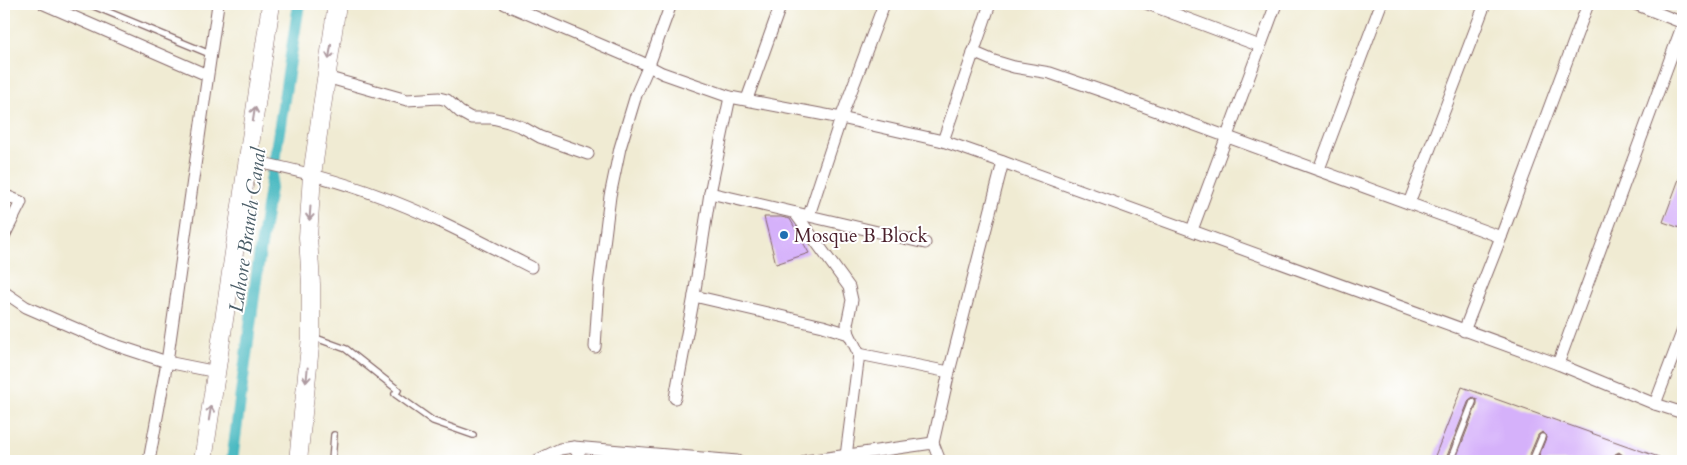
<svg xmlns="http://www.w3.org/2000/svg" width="1687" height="465" font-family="Cardo,serif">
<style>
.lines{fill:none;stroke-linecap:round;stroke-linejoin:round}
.canal{stroke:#4ab9c1;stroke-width:12}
.building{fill:#d5b1fa}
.service-casing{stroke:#846666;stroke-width:8}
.minor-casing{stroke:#846666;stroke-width:13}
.trunk-casing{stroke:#846666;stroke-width:19}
.service{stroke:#fff;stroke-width:5.5}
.minor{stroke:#fff;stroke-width:11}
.trunk{stroke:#fff;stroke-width:18}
.oneway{stroke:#ae9aa0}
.poi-dot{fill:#1f6fb2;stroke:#fff;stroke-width:2}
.labels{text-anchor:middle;stroke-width:4;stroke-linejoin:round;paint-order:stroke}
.poi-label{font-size:19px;fill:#4a1f2b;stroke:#fff;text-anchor:start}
.water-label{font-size:20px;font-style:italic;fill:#4a5d67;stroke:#fff}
</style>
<rect width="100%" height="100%" fill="#fff"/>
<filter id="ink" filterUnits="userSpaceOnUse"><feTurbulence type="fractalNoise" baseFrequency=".02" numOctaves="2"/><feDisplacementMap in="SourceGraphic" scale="10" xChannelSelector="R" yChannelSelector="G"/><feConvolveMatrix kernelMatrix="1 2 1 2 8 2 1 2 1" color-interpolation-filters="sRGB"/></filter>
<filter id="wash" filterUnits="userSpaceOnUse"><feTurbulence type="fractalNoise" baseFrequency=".0096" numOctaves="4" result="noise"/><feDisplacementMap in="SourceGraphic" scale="20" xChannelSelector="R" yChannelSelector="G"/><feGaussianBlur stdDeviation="1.12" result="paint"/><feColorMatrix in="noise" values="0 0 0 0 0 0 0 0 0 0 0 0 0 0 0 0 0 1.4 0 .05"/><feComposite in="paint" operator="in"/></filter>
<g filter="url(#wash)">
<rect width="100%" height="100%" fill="#f0ebd3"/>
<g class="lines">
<path class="canal" d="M232,461L259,258L299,4"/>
</g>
<g id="blocks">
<g class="building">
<path d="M1682,171H1683V229L1663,222Z"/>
<path d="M764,217H781L790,219L809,253L776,264Z"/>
<path d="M1462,387L1667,460V461H1622L1624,456L1619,452L1615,454L1612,461H1537L1546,438V435L1542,432L1538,435L1527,461H1455L1477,404V399L1473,397L1469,400L1445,461H1433Z"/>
</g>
</g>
</g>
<g filter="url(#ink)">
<use href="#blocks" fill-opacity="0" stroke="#846666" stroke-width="1"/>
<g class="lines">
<defs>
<g id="service">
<path d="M89,4L210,54"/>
<path d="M313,337L346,349L398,390L395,394L433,421L473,435"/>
<path d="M332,461L334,435"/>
<path d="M1450,461L1473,402"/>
<path d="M1532,461L1542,437"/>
<path d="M1617,461L1619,457"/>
</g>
<g id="minor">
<path d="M44,4L207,75"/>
<path d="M505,4L641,62L662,73L730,97L841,118L943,141L1003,162L1558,364L1655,404L1683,413"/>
<path d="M1148,4L1260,46"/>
<path d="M1635,4L1683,23"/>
<path d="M973,52L994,61L1014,67L1050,73L1105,92L1501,237"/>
<path d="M326,77L407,100L439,98L447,100L460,112L471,118H492L508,122L522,127L540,137L588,154"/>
<path d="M730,97L710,193L694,296L823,326L849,334"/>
<path d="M747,99L781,4"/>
<path d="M943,141L990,4"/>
<path d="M247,160C292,169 337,180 379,196C432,215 481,242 531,267"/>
<path d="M1319,169L1381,4"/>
<path d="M710,193L925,243"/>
<path d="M4,195L21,202L4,236"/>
<path d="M1409,203L1485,4"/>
<path d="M795,213L849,287L852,300L847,324L849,334L859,354L846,456"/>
<path d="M809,215L841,118L884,4"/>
<path d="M1192,230L1276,4"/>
<path d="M4,292L26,307L109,343L167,362L217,372"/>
<path d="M1464,331L1501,237L1588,4"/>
<path d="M595,347L599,285L610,196L620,148L636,95L649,65L671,4"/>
<path d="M859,354L949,372L1003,162"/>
<path d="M1558,364L1683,24"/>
<path d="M675,398L694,296"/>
<path d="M1655,404L1683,330"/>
<path d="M574,447L582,461"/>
<path d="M149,461L167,362L218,4"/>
<path d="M536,461L560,449L574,447L737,461"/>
<path d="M806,461L933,443"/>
<path d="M940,461L933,443L949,372"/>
</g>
<g id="trunk">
<path d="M203,461L271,4"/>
<path d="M298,461L311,337V284L308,237L312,175L337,4"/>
</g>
</defs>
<use href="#service" class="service-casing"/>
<use href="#minor" class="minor-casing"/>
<use href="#trunk" class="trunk-casing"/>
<use href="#service" class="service"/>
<use href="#minor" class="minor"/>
<use href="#trunk" class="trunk"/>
</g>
<defs><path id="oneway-shaft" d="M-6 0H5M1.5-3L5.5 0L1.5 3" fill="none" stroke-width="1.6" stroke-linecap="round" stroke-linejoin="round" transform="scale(1.25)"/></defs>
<g class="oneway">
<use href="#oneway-shaft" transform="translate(330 52) rotate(99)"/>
<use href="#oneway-shaft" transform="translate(254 114) rotate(-81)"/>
<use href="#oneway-shaft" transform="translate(310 213) rotate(94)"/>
<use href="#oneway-shaft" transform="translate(307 375) rotate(95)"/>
<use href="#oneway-shaft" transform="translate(210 413) rotate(-81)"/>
</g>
</g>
<circle class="poi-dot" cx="784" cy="235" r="5"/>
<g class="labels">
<g class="poi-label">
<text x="794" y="242">Mosque B Block</text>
</g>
<g class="water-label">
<text transform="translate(247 230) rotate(-82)" y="7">Lahore Branch Canal</text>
</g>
</g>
<rect width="1687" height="465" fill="none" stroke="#fff" stroke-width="20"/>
</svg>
